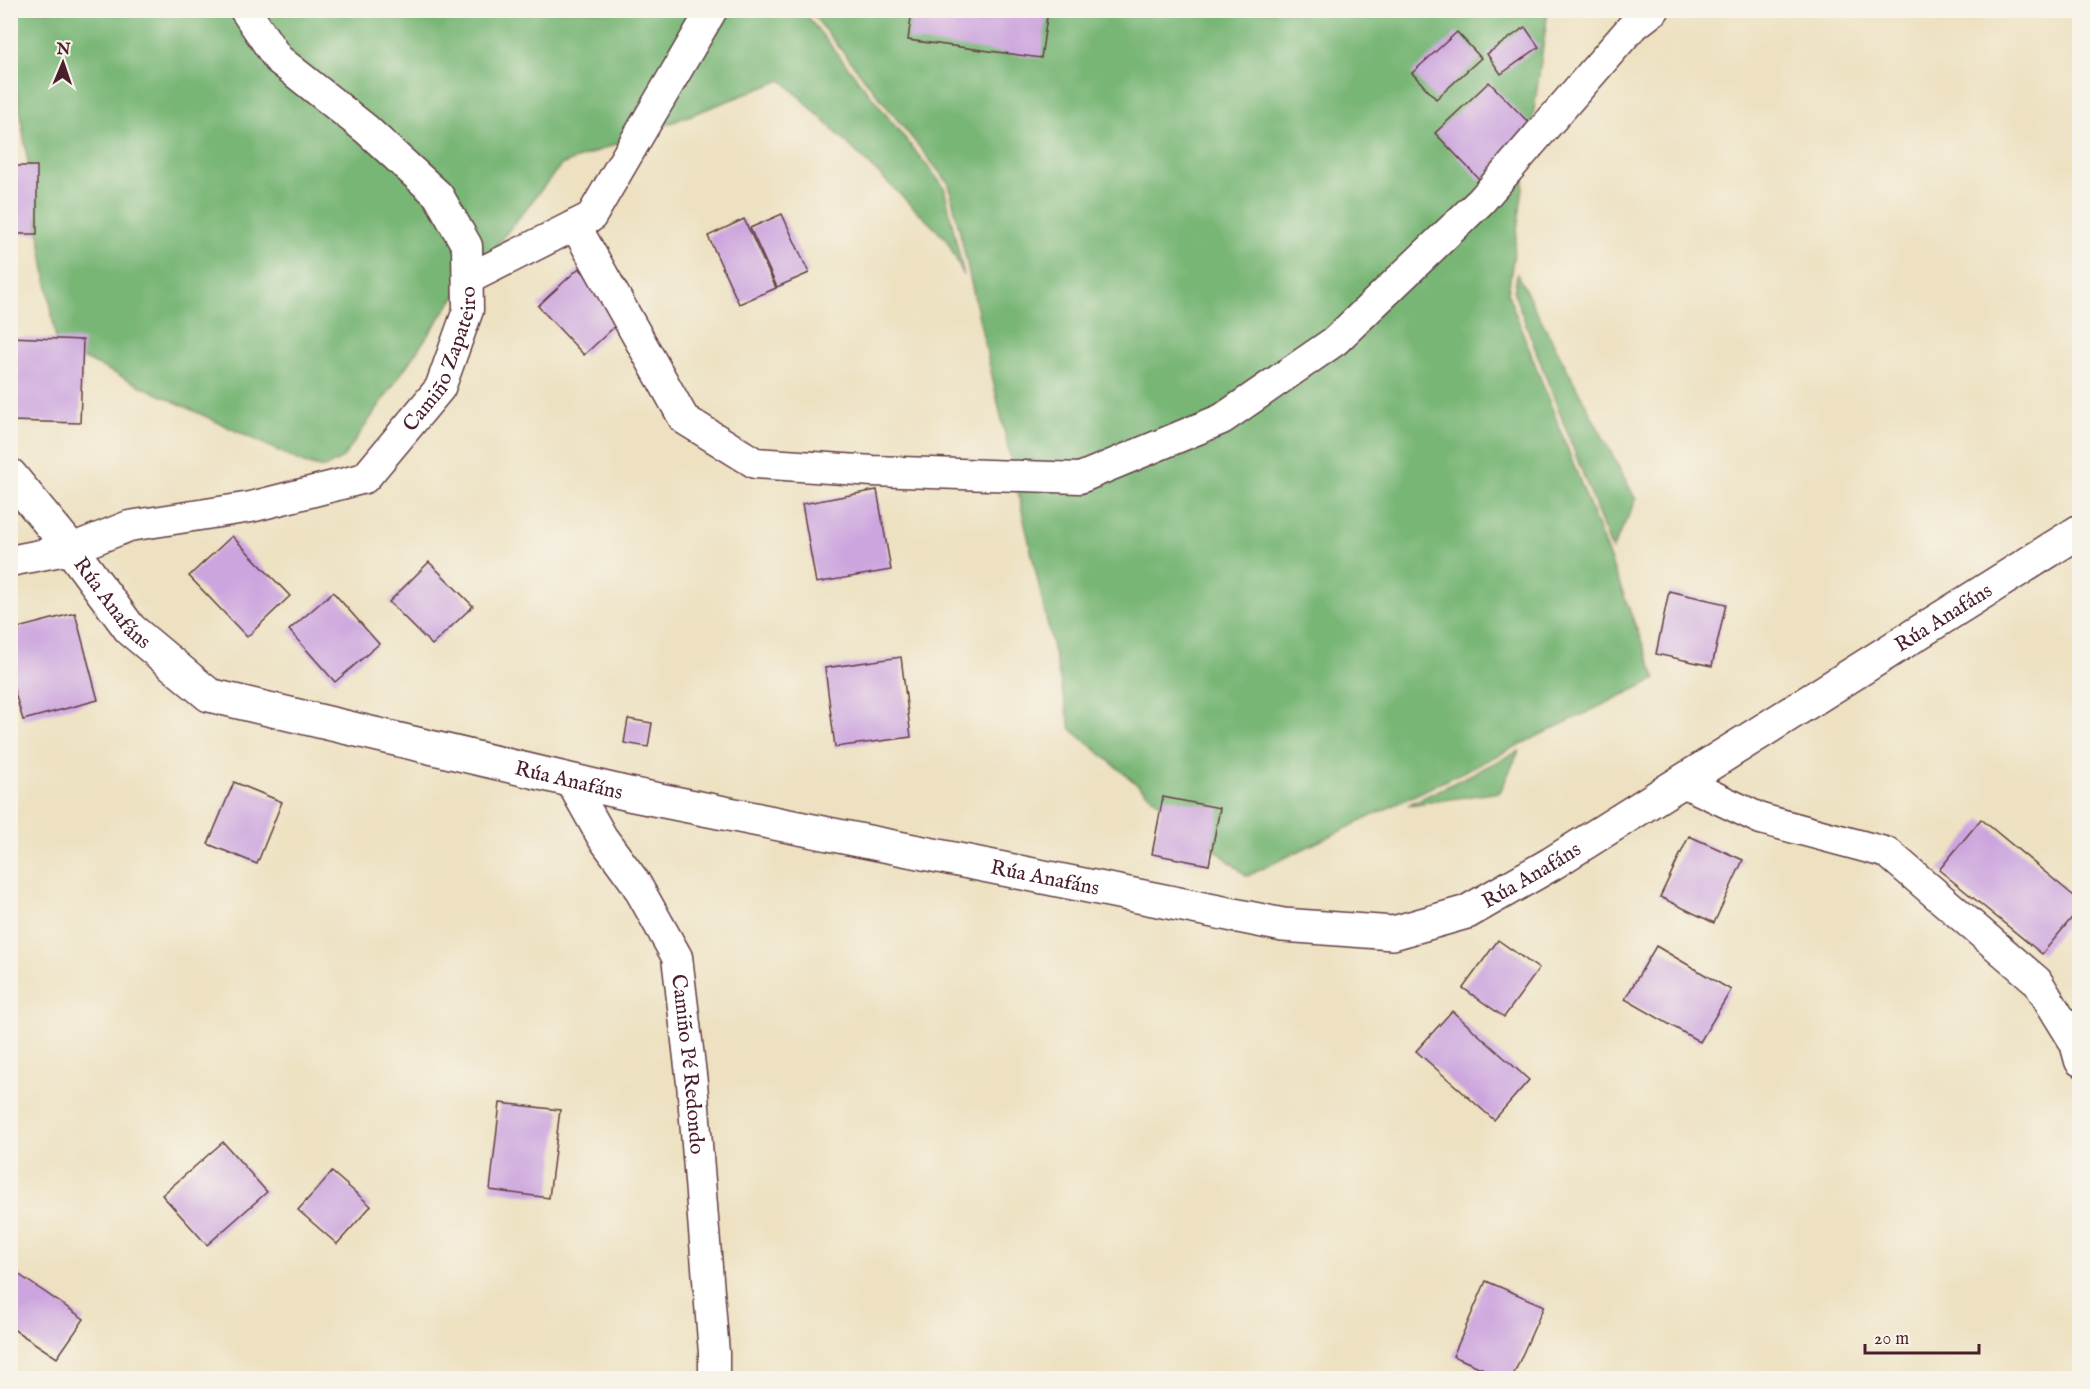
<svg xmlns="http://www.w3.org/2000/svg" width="2090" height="1389" font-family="'IM FELL English',serif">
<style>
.forest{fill:#78b676;stroke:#616a50;stroke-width:1.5}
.building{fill:#cca5de}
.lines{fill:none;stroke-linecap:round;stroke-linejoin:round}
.minor-casing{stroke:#623c42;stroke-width:33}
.tertiary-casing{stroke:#623c42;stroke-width:36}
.minor{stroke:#fff;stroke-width:30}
.tertiary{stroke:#fff;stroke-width:33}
.labels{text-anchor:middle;stroke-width:4.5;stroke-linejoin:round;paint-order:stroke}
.street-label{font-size:21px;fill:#4a1f2b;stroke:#f7f3e8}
</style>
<rect width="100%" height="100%" fill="#f7f3e8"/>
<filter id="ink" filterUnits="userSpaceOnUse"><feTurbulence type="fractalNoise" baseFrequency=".0167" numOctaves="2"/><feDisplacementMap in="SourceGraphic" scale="12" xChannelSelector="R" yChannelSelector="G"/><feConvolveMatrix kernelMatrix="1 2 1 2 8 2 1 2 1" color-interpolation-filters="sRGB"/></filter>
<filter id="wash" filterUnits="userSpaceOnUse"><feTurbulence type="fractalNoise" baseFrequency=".008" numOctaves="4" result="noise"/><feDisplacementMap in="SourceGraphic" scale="24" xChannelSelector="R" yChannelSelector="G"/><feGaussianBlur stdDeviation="1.35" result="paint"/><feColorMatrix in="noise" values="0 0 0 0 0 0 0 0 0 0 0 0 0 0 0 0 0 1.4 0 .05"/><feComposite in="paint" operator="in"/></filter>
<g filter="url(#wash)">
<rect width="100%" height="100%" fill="#ede1c1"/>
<g class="forest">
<path d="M10,11H803L944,187L964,276L947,240L782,80L561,165L448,306L343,458L324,468L304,463L57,346L11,55Z"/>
<path d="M810,11H1548L1508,294L1656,679L1247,876L1071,729L949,184Z"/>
<path d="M1517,274L1636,500L1612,550L1514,293Z"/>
<path d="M1519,751L1500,792L1408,805Z"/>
</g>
<g id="blocks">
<g class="building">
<path d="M912,10H1048L1041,58L908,40Z"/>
<path d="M1525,27L1539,47L1501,74L1487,54Z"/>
<path d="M1457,32L1481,58L1436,99L1412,73Z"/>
<path d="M1489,82L1534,128L1480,180L1435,133Z"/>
<rect x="10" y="166" width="27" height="68"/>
<path d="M782,214L809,273L777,287L750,228Z"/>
<path d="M744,219L776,288L739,304L708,236Z"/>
<path d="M579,268L625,317L584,355L538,306Z"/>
<path d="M10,337L83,340L80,423L10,421Z"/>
<path d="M877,490L891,570L816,583L802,504Z"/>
<path d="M232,536L290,596L247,637L189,576Z"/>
<path d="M429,562L473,606L432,645L389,602Z"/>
<path d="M1669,591L1726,604L1712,666L1656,654Z"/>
<path d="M333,592L379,644L335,682L289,630Z"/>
<path d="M75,613L98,700L23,720L10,676V630Z"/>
<path d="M901,657L911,737L835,747L825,668Z"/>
<path d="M628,719L652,723L648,747L624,743Z"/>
<path d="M234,782L282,802L257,864L208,844Z"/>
<path d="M1163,797L1220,808L1209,865L1152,854Z"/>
<path d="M1981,819L2080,901V908L2042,954L1939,870Z"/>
<path d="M1689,836L1743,860L1714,923L1660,897Z"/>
<path d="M1498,940L1539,969L1504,1017L1463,988Z"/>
<path d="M1656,946L1731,990L1700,1042L1625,999Z"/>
<path d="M1452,1011L1529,1080L1494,1120L1416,1051Z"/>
<path d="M500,1103L560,1110L549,1198L490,1190Z"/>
<path d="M223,1142L267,1192L207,1245L162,1195Z"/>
<path d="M332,1172L371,1206L337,1244L298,1210Z"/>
<path d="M18,1274L84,1319L57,1358L10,1327V1285Z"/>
<path d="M1486,1281L1544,1306L1512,1378H1505L1453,1356Z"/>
</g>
</g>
</g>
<g filter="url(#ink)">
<use href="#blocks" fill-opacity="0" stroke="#623c42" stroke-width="1.5"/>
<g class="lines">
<defs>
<g id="minor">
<path d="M575,225L684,419L755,463L873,471L1080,478L1222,419L1335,341L1481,201L1631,28L1654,10"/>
<path d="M468,279L591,217L712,10"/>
<path id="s1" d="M10,561L71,549L129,526L251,507L365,478L440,388L468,310L467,246L438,195L366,129L278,59L245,10"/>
<path id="s2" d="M570,780L602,837L635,882L677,957L692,1083L714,1353V1378"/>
<path d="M1683,782L1761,819L1888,853L2037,981L2075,1043L2080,1061"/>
</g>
<g id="tertiary">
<path id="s3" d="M10,475L71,549L130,629L209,695L629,794L1283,925L1393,933L1467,912L1551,864L2080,531"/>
</g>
</defs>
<use href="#minor" class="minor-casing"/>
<use href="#tertiary" class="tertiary-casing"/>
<use href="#minor" class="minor"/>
<use href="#tertiary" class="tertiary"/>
</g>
</g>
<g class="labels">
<g class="street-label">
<text dy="7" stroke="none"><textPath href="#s1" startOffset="510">Camiño Zapateiro</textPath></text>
<text dy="7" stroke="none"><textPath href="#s3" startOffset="164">Rúa Anafáns</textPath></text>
<text dy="7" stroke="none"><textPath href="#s3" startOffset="2144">Rúa Anafáns</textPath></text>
<text dy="7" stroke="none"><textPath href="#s3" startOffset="668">Rúa Anafáns</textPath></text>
<text dy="7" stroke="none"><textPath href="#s3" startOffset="1658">Rúa Anafáns</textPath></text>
<text dy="7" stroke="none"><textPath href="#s3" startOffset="1154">Rúa Anafáns</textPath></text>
<text dy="7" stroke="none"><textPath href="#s2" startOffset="315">Camiño Pé Redondo</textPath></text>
</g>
</g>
<rect width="2090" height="1389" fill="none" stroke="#f7f3e8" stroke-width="36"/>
<g transform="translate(63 63) rotate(2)" stroke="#f7f3e8" stroke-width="4.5" paint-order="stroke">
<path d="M0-4.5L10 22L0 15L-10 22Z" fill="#4a1f2b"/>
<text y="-9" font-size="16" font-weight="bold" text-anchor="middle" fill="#4a1f2b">N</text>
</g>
<path d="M1865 1344v9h114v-9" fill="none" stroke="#4a1f2b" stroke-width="3"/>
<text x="1874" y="1344" font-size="18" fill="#4a1f2b" stroke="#f7f3e8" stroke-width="4.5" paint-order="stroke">20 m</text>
</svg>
